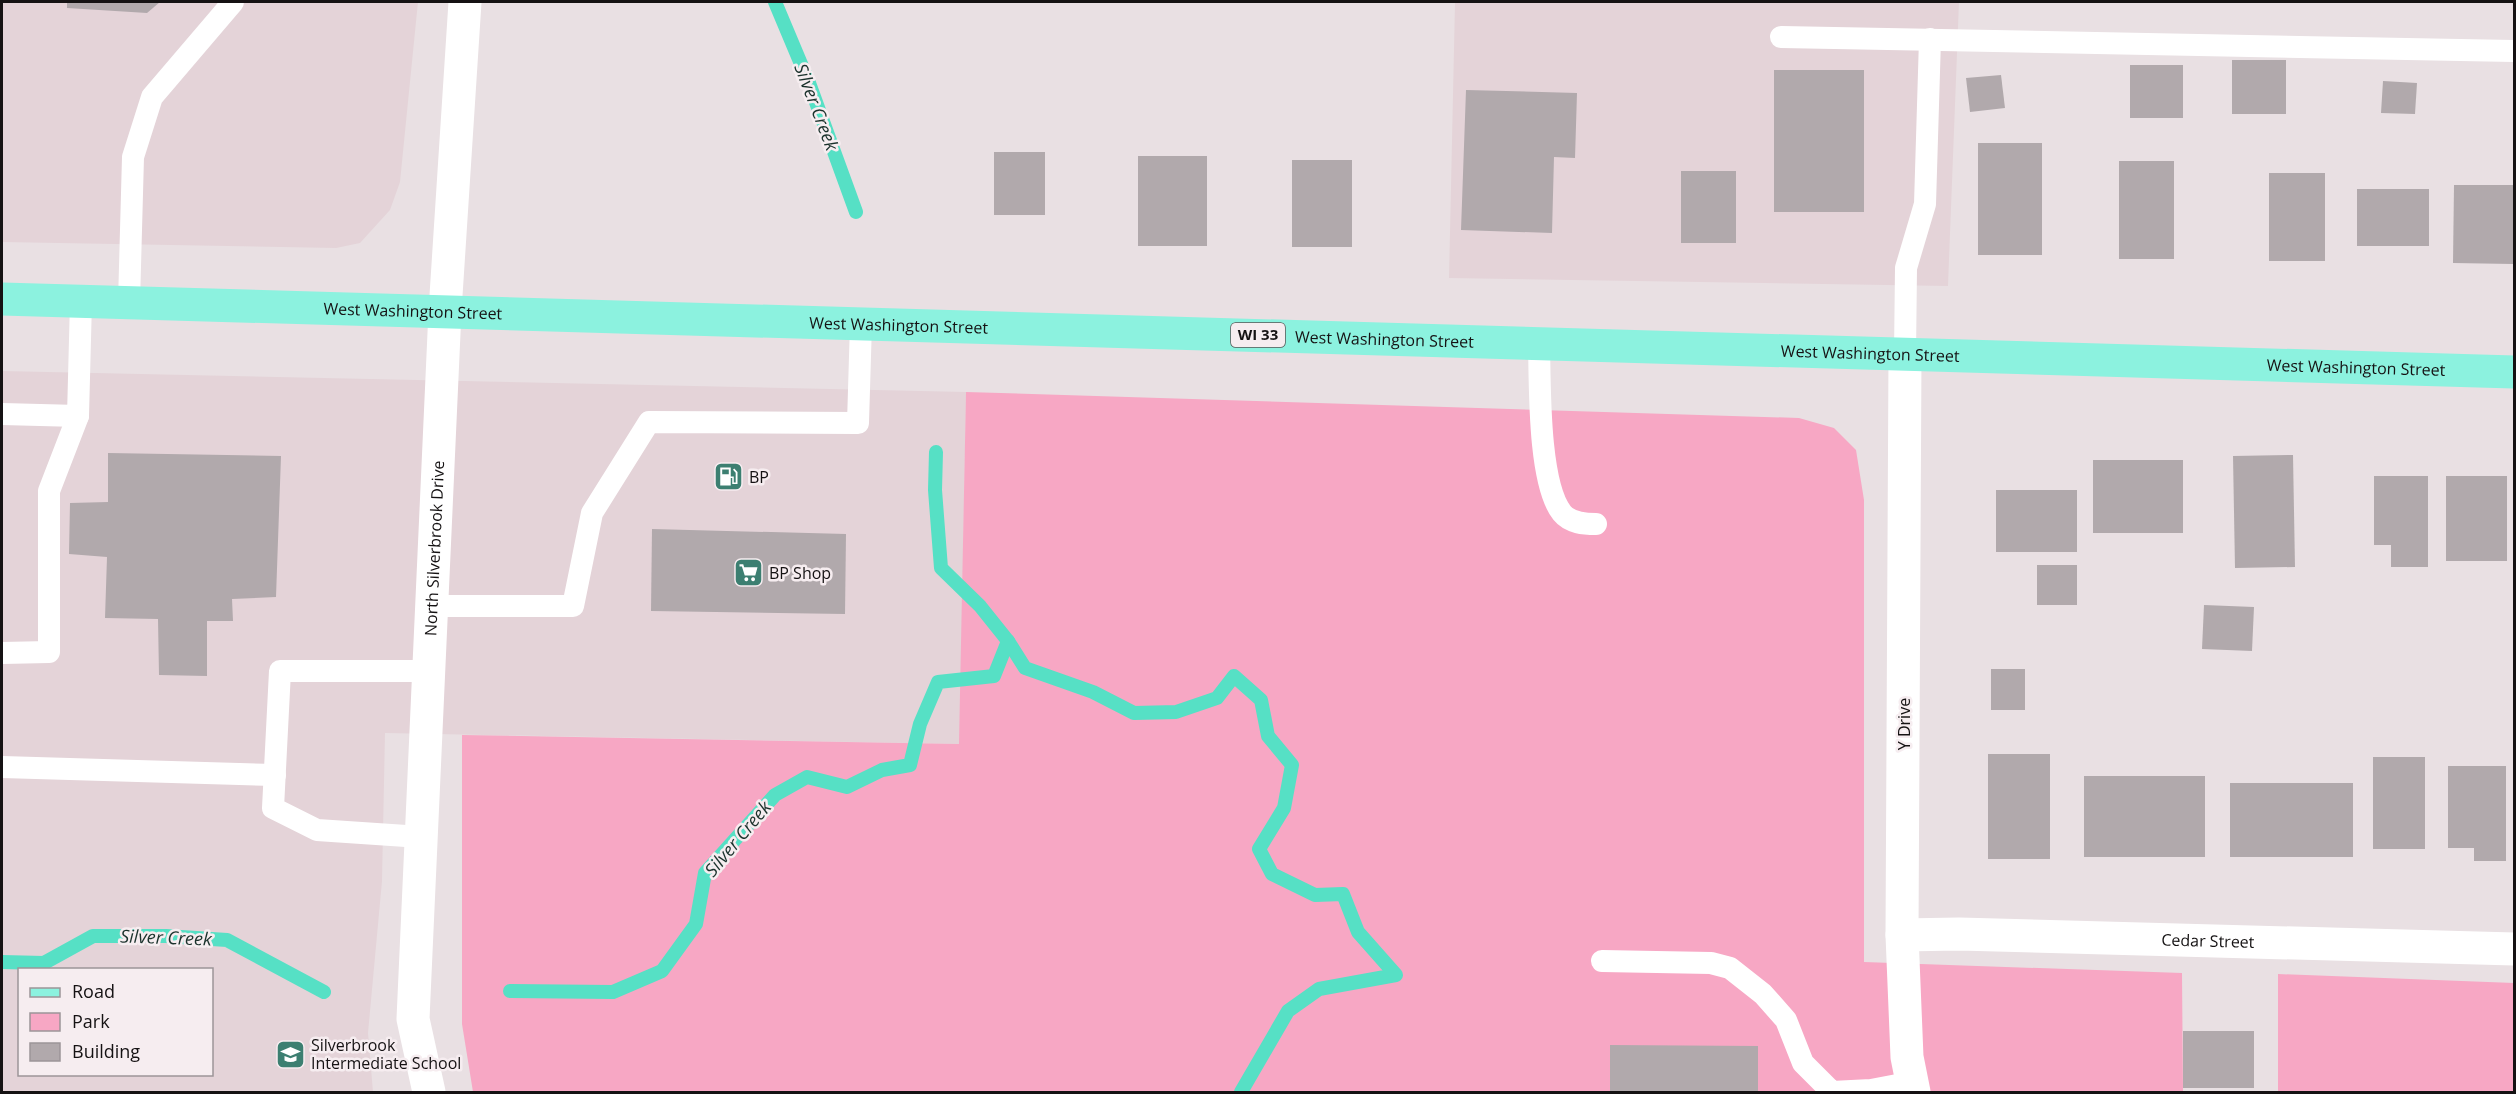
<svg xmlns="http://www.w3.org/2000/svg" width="2516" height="1094" font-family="'Open Sans',sans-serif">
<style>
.built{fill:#e4d3d8;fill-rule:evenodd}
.green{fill:#f7a7c4}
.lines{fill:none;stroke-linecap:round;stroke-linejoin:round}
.stream{stroke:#56e0c5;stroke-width:14}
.building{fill:#b1a9ac}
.lane{stroke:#fff;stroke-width:22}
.street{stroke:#fff;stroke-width:33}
.primary{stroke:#8cf2df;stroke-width:33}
.labels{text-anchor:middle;stroke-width:5;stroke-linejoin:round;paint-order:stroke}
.shield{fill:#f6edf0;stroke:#585455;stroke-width:1.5}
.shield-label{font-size:15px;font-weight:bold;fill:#151213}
.street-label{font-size:16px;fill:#151213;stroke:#f6edf0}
.poi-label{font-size:16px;fill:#151213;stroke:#f6edf0;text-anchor:start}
.water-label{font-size:18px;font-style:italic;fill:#1b322c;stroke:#f6edf0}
</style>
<rect width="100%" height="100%" fill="#e9e0e3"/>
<g class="built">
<path d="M2,2H418L400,182L390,210L360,243L336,248L2,242Z"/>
<path d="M1455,2H1959L1948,286L1449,278Z"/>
<path d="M2,371L966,392L960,744L385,733L382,881L368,1033L373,1092H2ZM20,970H212V1074H20Z"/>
</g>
<g class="green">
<path d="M966,392L1799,418L1834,428L1856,450L1864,500V962L2182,973L2183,1092H473L462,1024V735L959,744Z"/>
<path d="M2278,974L2514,983V1092H2278Z"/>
</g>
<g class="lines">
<g class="stream">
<path d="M775,2L809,83L856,212"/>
<path d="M1008,641L1025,668L1093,692L1134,713L1176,712L1217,698L1234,676L1261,700L1268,736L1292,765L1284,808L1259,849L1272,874L1315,895L1343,894L1358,932L1396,975L1319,989L1288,1011L1241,1092"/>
<path d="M2,962L44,963L93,936H166L227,940L324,992"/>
<path d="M510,991L613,992L662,971L696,924L705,873L775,795L807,777L847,787L882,770L910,765L920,724L938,682L994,676L1008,641L980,606L941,568L935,490L936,452"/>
</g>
</g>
<g class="building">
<path d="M67,2H160L147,13L67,8Z"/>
<rect x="2232" y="60" width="54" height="54"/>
<rect x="2130" y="65" width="53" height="53"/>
<rect x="1774" y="70" width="90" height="142"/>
<path d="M2001,75L2005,108L1970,112L1966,78Z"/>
<path d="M2383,81L2417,83L2415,114L2381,113Z"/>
<path d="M1466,90L1577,93L1575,158L1554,157L1552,233L1461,230Z"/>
<rect x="1978" y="143" width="64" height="112"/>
<rect x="994" y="152" width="51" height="63"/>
<rect x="1138" y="156" width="69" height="90"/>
<rect x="1292" y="160" width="60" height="87"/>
<rect x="2119" y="161" width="55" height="98"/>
<rect x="1681" y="171" width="55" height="72"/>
<rect x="2269" y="173" width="56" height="88"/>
<path d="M2454,185H2514L2513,264L2453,263Z"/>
<rect x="2357" y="189" width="72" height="57"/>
<path d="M108,453L281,456L276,597L232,599L233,621H207V676L159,675L158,619L105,618L107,557L69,554L70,503L108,502Z"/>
<path d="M2293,455L2295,567L2235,568L2233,456Z"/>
<rect x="2093" y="460" width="90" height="73"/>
<path d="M2374,476H2428V567H2391V545H2374Z"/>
<rect x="2446" y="476" width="61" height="85"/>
<rect x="1996" y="490" width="81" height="62"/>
<path d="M652,529L846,534L845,614L651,611Z"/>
<rect x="2037" y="565" width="40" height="40"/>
<path d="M2204,605L2254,607L2252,651L2202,649Z"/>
<rect x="1991" y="669" width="34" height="41"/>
<rect x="1988" y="754" width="62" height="105"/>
<rect x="2373" y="757" width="52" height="92"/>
<path d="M2448,766H2506V861H2474V848H2448Z"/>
<rect x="2084" y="776" width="121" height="81"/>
<rect x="2230" y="783" width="123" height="74"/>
<rect x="2183" y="1031" width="71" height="57"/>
<path d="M1610,1045L1758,1046V1092H1610Z"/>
</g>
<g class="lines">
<g class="lane">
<path d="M1781,37L2514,51"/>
<path d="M129,303L133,157L152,97L233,2"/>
<path d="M1539,343C1540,383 1538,483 1562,513C1570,523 1584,524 1596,524"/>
<path d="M1905,354L1906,268L1925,204L1930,39"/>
<path d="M2,414L78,416L81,301"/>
<path d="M432,606H573L592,513L649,422L858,423L861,323"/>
<path d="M2,653L49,652V491L78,416"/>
<path d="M2,767L275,775"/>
<path d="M421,837L317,830L273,808L280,671H429"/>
<path d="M1602,961L1711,963L1730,968L1763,994L1786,1020L1803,1063L1832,1092L1871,1090L1913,1082"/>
</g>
<g class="street">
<path d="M1905,354L1902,935L1907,1057L1914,1092"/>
<path id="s1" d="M1902,935L1959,934L2514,949"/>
<path id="s2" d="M429,1092L413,1019L445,311L465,2"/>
</g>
<path class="primary" id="s3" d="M2,299L2514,372"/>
</g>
<defs>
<symbol id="fuel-square" viewBox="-11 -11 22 22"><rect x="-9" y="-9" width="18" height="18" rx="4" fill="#3c7f71" stroke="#f6edf0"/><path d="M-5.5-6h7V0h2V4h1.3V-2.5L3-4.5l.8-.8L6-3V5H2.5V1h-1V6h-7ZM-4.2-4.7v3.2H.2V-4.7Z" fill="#fff"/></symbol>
<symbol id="supermarket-square" viewBox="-11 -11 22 22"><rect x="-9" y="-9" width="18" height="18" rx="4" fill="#3c7f71" stroke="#f6edf0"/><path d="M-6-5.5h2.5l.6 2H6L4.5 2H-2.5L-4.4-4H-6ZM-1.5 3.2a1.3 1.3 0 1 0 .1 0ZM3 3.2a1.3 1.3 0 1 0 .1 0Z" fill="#fff"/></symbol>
<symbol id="school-square" viewBox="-11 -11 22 22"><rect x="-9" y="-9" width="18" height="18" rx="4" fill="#3c7f71" stroke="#f6edf0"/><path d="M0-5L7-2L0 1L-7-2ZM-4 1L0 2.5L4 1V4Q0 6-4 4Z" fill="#fff"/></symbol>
</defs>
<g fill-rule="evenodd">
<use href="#fuel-square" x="712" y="460" width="33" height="33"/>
<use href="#supermarket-square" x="732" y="556" width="33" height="33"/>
<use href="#school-square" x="274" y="1038" width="33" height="33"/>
</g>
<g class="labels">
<rect class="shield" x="1231" y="323" width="54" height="24" rx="4.5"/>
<g class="shield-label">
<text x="1258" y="340">WI 33</text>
</g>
<g class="street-label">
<text dy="6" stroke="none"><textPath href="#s3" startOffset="411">West Washington Street</textPath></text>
<text dy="6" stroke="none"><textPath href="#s3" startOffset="897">West Washington Street</textPath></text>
<text dy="6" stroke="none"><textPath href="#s3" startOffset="1383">West Washington Street</textPath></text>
<text dy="6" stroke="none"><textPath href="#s3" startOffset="1869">West Washington Street</textPath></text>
<text dy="6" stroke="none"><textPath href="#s3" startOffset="2355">West Washington Street</textPath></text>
<text dy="6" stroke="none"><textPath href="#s2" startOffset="546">North Silverbrook Drive</textPath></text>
<text transform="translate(1904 724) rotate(-90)" y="6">Y Drive</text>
<text dy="6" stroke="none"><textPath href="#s1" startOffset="306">Cedar Street</textPath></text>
</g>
<g class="poi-label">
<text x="749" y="483">BP</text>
<text x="769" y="579">BP Shop</text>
<text x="311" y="1051">Silverbrook<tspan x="311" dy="18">Intermediate School</tspan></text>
</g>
<g class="water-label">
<text transform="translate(816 107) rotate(69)" y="6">Silver Creek</text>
<text transform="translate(738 839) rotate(-50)" y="6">Silver Creek</text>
<text transform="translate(166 938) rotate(2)" y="6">Silver Creek</text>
</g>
</g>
<rect width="2516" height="1094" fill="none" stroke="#151213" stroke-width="6"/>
<rect x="18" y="968" width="195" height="108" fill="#f6edf0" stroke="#9c9598" stroke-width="1.5"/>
<rect x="30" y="988" width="30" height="9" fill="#8cf2df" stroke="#9c9598" stroke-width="1.5"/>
<text x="72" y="998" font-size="18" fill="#151213">Road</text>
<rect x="30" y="1013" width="30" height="18" fill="#f7a7c4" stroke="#9c9598" stroke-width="1.5"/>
<text x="72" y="1028" font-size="18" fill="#151213">Park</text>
<rect x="30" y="1043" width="30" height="18" fill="#b1a9ac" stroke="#9c9598" stroke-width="1.5"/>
<text x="72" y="1058" font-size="18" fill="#151213">Building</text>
</svg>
